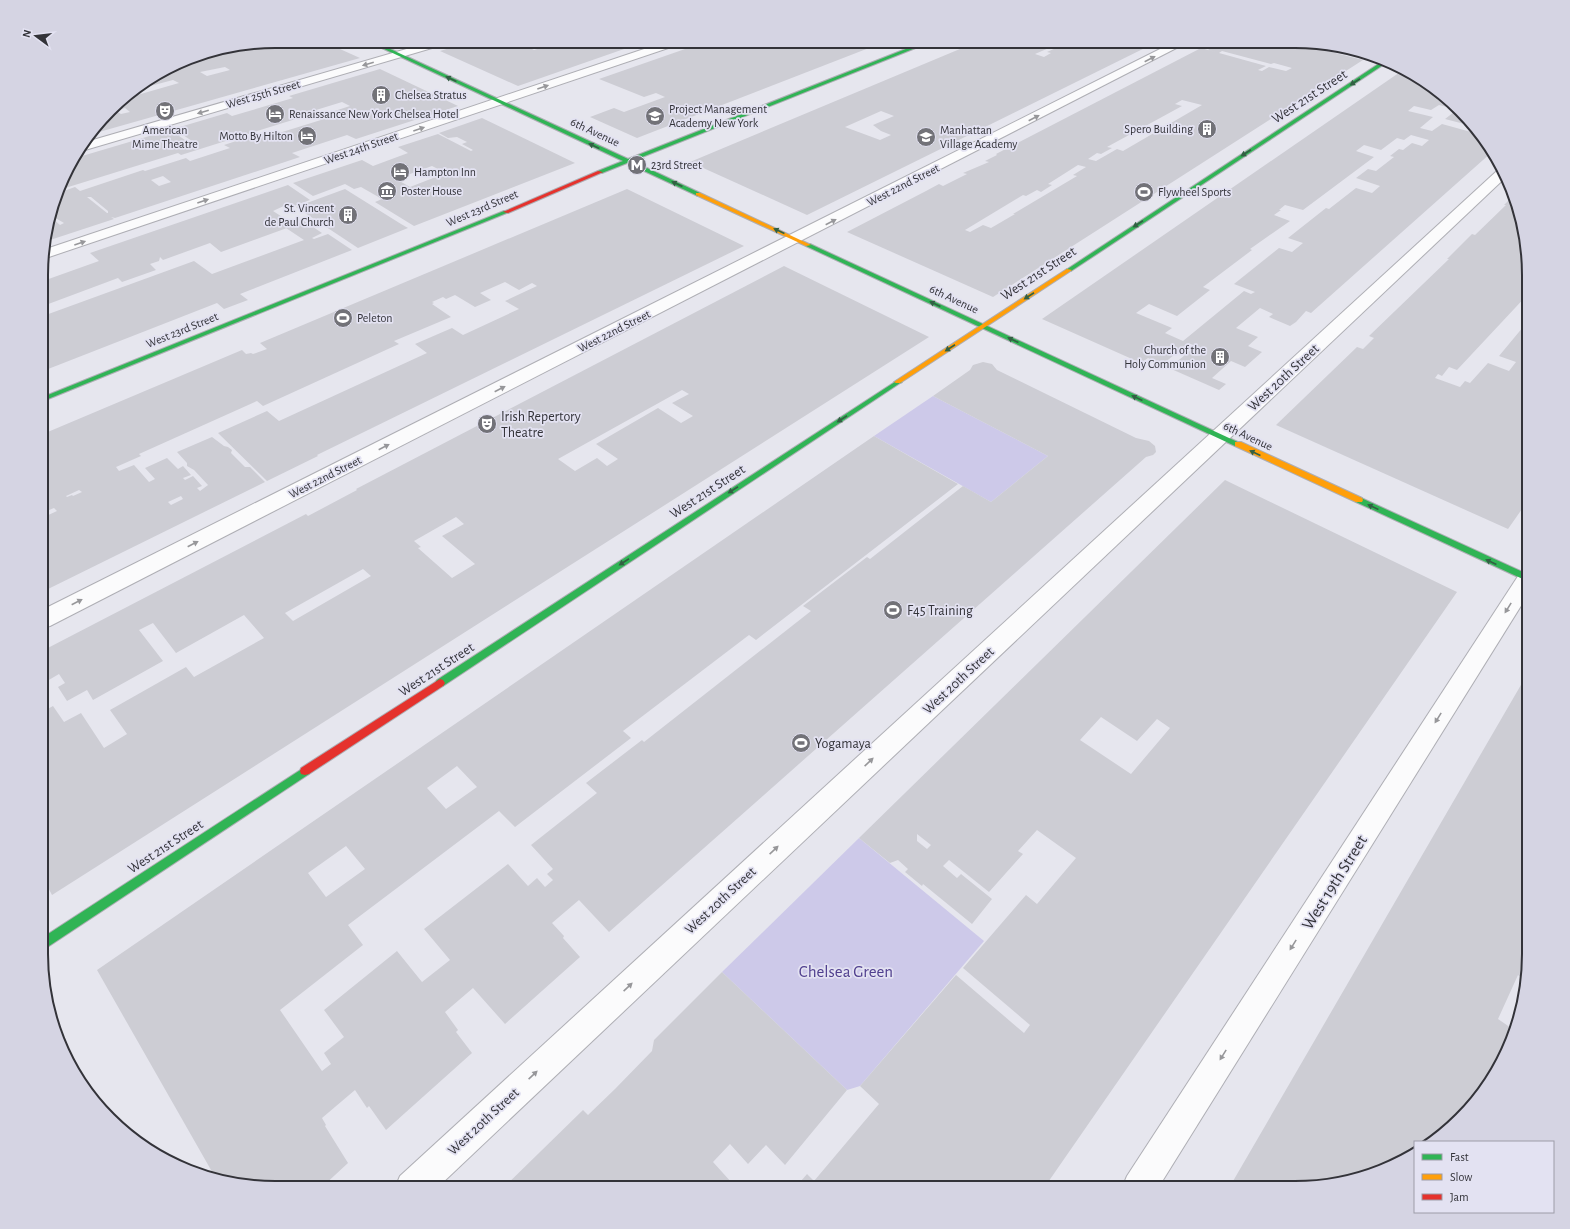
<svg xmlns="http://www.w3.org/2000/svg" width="1570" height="1229" font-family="'Alegreya Sans',sans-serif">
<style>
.green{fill:#cdc9e9}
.building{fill:#cdcdd4;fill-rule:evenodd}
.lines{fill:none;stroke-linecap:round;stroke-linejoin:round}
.street-casing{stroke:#aeaeb4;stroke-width:2}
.fast-casing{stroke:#aeaeb4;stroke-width:2}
.slow-casing{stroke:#aeaeb4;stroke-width:2}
.jam-casing{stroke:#aeaeb4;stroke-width:2}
.street{fill:#fbfbfc;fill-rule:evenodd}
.fast{fill:#30b455;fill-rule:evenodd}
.slow{fill:#ff9f0a;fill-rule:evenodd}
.jam{fill:#e5322d;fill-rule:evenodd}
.oneway{fill:#97979a}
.oneway2{fill:#326043}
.labels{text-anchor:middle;stroke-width:3.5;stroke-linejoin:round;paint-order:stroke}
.far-street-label{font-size:12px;fill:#333339;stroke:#e3e2f2}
.far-poi-label{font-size:12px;fill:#333339;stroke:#e3e2f2;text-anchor:start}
.street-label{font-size:14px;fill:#333339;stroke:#e3e2f2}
.poi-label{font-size:14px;fill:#333339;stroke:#e3e2f2;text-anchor:start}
.near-street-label{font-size:17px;fill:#333339;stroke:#e3e2f2}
.near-park-label{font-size:17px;fill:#503f8e;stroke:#e3e2f2}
.rim{fill:none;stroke:#333339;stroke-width:2}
</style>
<rect width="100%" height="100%" fill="#e6e6ee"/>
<g class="green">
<path d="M933,396L1048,456L991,502L874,436Z"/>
<path d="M859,838L984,941L860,1086L847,1090L722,972Z"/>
</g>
<g class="building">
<path d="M275,41H322L360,58L92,134L120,100L179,83L173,80L135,90L199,53ZM225,67L230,70L207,76L200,72ZM125,108L130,112L121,114L116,111Z"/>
<path d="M473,41H552L530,48L534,50L563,41L568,43L573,41H647L518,86L440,51Z"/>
<path d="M708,41H887L637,138L590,117L614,108L624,112L665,97L656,93L644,97L599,79Z"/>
<path d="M979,41H1065L1035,54L1044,57L1051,53L1047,52L1056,48L1060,49L1078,41H1159L807,215L690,162ZM881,111L894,116L873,125L881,131L891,135L880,140L845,127Z"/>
<path d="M1214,41H1288L1363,60L993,297L847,232L926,191L939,184L943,186L967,174L963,173L989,162L985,161L997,155L996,154L1201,48L1266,66L1258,70L1262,71L1269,67L1286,71L1292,68L1274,63L1271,64L1222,51L1219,53L1208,50L1210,48L1204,47ZM1182,100L1202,105L1123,151L1117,149L1096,161L1088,159L1097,153L1101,154L1112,148L1107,147L1182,106L1175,104ZM1078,165L1086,167L1073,175L1077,176L1013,214H1015L991,228L983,225L970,232L965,230L1023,195L1026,196L1037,190L1041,192L1052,185L1048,184Z"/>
<path d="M380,69L458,106L356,139L347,135L292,153L300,157L115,218L111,217L114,219L44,242L52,218L60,225L64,223L52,216L61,192L75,187L80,191L143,170L145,171L186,158L190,161L230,148L224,145L261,133L266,137L321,120L316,117L350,106L342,102L316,110L318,112L181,155L178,153L62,189L72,159L227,113L232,116L293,98L289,96ZM180,135H183L195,143L191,144L179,136ZM163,176L171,182L159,186L151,180ZM87,197H91L108,211V213H107Z"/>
<path d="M1403,70L1453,102L1447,107L1439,105L1431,110L1414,106L1408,111L1433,117L1420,128L1432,131L1442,124L1471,132L1476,127L1445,119L1458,109L1481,133L1492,152L1311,313L1306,311L1296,322L1290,326L1269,317L1273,314L1260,308L1236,328L1258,337L1248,346L1262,352L1245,367L1231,361L1212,378L1226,384L1219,390L1169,368L1196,346L1188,343L1162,365L1148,358L1141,363L1042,319ZM1411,135L1429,140L1422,146L1412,143L1403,150L1399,149L1390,156L1394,157L1376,171L1368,169L1356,178L1380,186L1372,193L1356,188L1329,209L1326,208L1288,238L1303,243L1292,252L1279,248L1234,284L1255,292L1251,294L1244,291L1183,341L1165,333L1172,328L1136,313L1149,304L1177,316L1210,290L1203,287L1252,250L1250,249L1290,221L1274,215L1281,210H1279L1285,205L1303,210L1374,157L1356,151L1364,145L1381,150L1397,138L1404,140Z"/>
<path d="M482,118L575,163L414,226L375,202L382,199L361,187L354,189L345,184L313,196L293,183L362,160L373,166L408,153L398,147L438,134L471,151L473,150L462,144L467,142L457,137L448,138L439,133ZM432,166L446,173L410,187L396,179Z"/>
<path d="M288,185L310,200L294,206L290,203L273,211L290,222L282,224L287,228L221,252L210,243L163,260L160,257L159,261L150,264L156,270L122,282L118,278L43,306V281L99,261L90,253Z"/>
<path d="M345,189L401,224L408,228L358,248L296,207Z"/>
<path d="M627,189L744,246L317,455L318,456L267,481L218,433L267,411L279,421L427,353L415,344L452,328L463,335L519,309L505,301L537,286L532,283L519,290L505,282L480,293L491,300L475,307L455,295L446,299L443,297L432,302L434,303L432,304L451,317L394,341L399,344L263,406L257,401L139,454L141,456L116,467L119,471L134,465L149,482L155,479L145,468L167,458L178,469L183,466L191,475L183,478L185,480L193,476L202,486L197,488L200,491L208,485L194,470L187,466V463L177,452L212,437L224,446L228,447L232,450L231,453L245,467H250L265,482L42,592V518L57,511L54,508L42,513L43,434L242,350L246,354L251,353L253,354L267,349L260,343ZM79,490L82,492L73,496L72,495L67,497L66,496ZM181,496L183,499L171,505L168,502Z"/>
<path d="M1513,196L1529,274V293L1457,370L1449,367L1442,376L1438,374L1435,378L1460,387L1465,381L1470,383L1488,363L1509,371L1516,362L1499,356L1529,320V499L1508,529L1276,425L1357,347L1363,349L1374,338L1369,336L1449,259H1447L1472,234L1475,235L1506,205H1504Z"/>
<path d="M304,221L322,233L312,238L314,239L328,234L352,250L240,294L248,300L224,309L217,303L43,371V316L194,261L212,274L304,240L286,228Z"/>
<path d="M784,266L929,337L52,895L42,876V712L53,706L64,722L81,713L104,748L127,734L110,710L186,667L194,677L264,638L244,615L176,653L153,623L139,630L163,661L93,700L87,690L67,701L58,687L65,683L59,674L42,684V651L306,514L308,516L357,490L356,489ZM682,390L689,394L672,403L693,416L681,423L658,408L596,444L618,459L607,466L597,458L575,471L558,459ZM456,517L464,524L442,536L475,564L452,578L418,548L421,547L414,541ZM363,569L371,576L293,621L285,613Z"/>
<path d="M983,362L992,364L997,370L1136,438L1149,441L1155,446L1156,452L1153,455L1146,457L609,932L579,900L552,923L564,936L563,938L580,957L505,1024L473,988L445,1012L458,1030L456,1032L472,1053L386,1130L369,1106L367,1108L355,1090L322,1118L326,1125L325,1126L348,1163L321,1188H260L215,1177L97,970L874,436L958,484L756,640L749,635L623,731L631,738L515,827L499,811L348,925L363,945L280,1010L322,1071L331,1064L324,1053L344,1037L324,1010L397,951L422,982L450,960L424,929L508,864L528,886L537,878L545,887L553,880L547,874L553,869L531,845L597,793L586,783L642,740L644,742L811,611L803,606L867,557L870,559L963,486L991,502L1048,456L933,396L970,370L973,365ZM457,766L477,787L446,809L427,788ZM346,846L365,869L326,897L308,873Z"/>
<path d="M1225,480L1457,592L1044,1188H795L807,1174L814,1181L879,1104L860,1086L956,975L1024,1033L1030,1025L963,968L1026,895L1037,904L1076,858L1037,830L1018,851L1023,854L989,892L949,860L943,866L957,878L961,874L992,899L972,924L923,884L922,886L905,872L908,869L898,860L890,863L859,838ZM1101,717L1137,741L1157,719L1170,728L1131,774L1080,740ZM917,834L931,845L927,849L917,841Z"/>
<path d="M1529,671L1528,970L1526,981L1518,975L1498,1019L1514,1030L1511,1044L1475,1102L1473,1100L1467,1112L1433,1142H1415V1154L1385,1170L1295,1188H1229Z"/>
<path d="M722,972L847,1090L785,1165L766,1145L748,1164L730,1144L713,1162L732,1183L727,1188H503L583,1110L588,1115L615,1089L652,1051L654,1040Z"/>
</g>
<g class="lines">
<defs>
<g id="street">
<path d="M434,41H450L449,43L85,150H79L86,142Z"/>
<path d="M668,41H684L683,43L43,259V250Z"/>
<path d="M1176,41H1190L50,626L42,628V610Z"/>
<path d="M1499,169H1502L1506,177L437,1188H395L400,1176Z"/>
<path d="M1529,567V593L1158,1188H1122L1127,1176L1522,570Z"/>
</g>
<g id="fast">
<path d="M367,41H373L628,159L926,41H933L632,161L700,193V195L698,196L627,163L602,173H598V171L623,161Z"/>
<path d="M1386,59L1389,61L1071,271L1066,270Z"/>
<path d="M504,211L509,212L43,401V397Z"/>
<path d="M806,244H810L1242,444L1241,446H1235L806,246Z"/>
<path d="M898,380L902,382L900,383L443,686H437L435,683L437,680Z"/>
<path d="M1359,497L1529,575V582L1356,502L1355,500L1356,498Z"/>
<path d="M305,767L309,768L310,771L309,774L46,948L42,950V938Z"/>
</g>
<g id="slow">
<path d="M696,193H700L811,245L806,246L696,195Z"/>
<path d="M1067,269L1072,270L900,383H896L894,382Z"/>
<path d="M1235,442H1241L1362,498L1363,500L1362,502H1356L1235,446Z"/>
</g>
<g id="jam">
<path d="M598,171L603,172L508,213L503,212Z"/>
<path d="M440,679L443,680L445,683L443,686L309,774L305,775L301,774L300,771L301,768Z"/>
</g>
</defs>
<use href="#street" class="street-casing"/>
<use href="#fast" class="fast-casing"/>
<use href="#slow" class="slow-casing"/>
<use href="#jam" class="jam-casing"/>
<use href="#street" class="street"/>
<use href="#fast" class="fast"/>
<use href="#slow" class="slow"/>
<use href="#jam" class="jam"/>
</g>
<defs><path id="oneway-solid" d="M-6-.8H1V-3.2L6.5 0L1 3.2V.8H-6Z"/></defs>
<g class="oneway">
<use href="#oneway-solid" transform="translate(1150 59) rotate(-27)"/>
<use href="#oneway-solid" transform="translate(368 64) rotate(164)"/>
<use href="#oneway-solid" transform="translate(543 87) rotate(-19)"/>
<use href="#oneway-solid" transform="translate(203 112) rotate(164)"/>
<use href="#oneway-solid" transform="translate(1034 118) rotate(-27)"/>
<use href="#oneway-solid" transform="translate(419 129) rotate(-19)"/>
<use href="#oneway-solid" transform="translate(203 201) rotate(-19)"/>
<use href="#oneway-solid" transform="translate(831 222) rotate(-27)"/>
<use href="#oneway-solid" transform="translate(80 243) rotate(-19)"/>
<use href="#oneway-solid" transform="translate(500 389) rotate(-27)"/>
<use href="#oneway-solid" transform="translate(384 447) rotate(-27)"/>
<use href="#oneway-solid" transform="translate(193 544) rotate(-27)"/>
<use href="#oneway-solid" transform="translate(77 602) rotate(-27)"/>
<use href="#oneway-solid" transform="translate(1508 608) rotate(122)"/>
<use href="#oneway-solid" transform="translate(1438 718) rotate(122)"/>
<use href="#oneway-solid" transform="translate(869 762) rotate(-43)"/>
<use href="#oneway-solid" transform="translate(774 850) rotate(-43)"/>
<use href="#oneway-solid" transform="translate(1293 945) rotate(122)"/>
<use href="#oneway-solid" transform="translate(628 987) rotate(-43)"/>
<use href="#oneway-solid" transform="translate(1223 1055) rotate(122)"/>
<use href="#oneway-solid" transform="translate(533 1075) rotate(-43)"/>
</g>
<g class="oneway2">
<use href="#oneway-solid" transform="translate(451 79) rotate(-155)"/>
<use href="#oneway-solid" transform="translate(1355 82) rotate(147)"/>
<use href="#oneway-solid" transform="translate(594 146) rotate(-155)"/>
<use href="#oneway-solid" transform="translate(1246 153) rotate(147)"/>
<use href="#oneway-solid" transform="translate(677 184) rotate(-155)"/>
<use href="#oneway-solid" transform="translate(1138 224) rotate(147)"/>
<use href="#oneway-solid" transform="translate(779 231) rotate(-155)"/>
<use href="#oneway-solid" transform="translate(1029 296) rotate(147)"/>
<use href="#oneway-solid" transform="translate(935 304) rotate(-155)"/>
<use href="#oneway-solid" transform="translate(1013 340) rotate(-155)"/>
<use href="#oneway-solid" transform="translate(950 348) rotate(147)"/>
<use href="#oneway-solid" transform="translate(1137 398) rotate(-155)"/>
<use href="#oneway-solid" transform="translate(842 419) rotate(147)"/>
<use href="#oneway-solid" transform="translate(1255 453) rotate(-155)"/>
<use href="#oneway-solid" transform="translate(733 490) rotate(147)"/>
<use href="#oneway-solid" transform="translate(1373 507) rotate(-155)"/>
<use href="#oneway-solid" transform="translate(624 562) rotate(147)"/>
<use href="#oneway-solid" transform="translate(1491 562) rotate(-155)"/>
</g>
<defs>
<symbol id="building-disc" viewBox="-11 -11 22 22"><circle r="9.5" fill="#727278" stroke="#e3e2f2"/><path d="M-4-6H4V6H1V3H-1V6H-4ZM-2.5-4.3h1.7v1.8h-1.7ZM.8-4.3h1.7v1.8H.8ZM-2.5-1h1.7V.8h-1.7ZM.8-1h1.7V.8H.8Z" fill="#fff"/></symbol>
<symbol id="theatre-disc" viewBox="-11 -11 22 22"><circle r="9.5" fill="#727278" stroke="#e3e2f2"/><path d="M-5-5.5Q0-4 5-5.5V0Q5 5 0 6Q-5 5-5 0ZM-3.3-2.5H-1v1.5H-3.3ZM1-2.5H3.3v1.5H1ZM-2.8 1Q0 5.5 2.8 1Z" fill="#fff"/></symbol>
<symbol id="hotel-disc" viewBox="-11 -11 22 22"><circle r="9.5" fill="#727278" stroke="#e3e2f2"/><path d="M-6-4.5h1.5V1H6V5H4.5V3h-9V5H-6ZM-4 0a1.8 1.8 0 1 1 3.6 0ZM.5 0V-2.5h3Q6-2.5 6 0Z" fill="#fff"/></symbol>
<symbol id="university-disc" viewBox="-11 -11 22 22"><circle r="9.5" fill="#727278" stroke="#e3e2f2"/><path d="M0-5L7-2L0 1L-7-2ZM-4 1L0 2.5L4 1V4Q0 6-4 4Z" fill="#fff"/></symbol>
<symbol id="school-disc" viewBox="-11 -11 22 22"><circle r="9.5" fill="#727278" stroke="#e3e2f2"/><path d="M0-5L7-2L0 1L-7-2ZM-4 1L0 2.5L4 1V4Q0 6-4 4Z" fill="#fff"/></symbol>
<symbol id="metro-disc" viewBox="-11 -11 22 22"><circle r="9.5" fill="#727278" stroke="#e3e2f2"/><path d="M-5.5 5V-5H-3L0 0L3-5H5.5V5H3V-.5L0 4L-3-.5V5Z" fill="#fff"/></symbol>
<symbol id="museum-disc" viewBox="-11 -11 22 22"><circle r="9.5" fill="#727278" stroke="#e3e2f2"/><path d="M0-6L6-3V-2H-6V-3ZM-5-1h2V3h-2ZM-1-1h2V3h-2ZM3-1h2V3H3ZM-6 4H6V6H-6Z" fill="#fff"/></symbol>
<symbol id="stadium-disc" viewBox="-11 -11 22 22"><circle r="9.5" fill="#727278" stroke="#e3e2f2"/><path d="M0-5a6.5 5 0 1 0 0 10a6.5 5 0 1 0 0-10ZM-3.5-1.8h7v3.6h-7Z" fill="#fff"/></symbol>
</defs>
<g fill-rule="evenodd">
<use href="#building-disc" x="370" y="84" width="22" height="22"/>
<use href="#theatre-disc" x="154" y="100" width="22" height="22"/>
<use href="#hotel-disc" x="264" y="103" width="22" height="22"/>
<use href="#university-disc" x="644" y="105" width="22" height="22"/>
<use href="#building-disc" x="1196" y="118" width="22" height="22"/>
<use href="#hotel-disc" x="296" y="125" width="22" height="22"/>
<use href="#school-disc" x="915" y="126" width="22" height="22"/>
<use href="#metro-disc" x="626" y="154" width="22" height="22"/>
<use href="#hotel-disc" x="389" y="161" width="22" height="22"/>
<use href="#museum-disc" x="376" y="180" width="22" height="22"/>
<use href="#stadium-disc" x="1133" y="181" width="22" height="22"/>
<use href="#building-disc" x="337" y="204" width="22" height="22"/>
<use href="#stadium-disc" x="332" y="307" width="22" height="22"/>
<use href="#building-disc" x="1209" y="346" width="22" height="22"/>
<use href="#theatre-disc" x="476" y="413" width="22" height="22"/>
<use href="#stadium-disc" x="882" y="599" width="22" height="22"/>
<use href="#stadium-disc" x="790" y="732" width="22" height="22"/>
</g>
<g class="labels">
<g class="far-street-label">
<text transform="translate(263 94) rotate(-16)" y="4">West 25th Street</text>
<text transform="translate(595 132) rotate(25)" y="4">6th Avenue</text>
<text transform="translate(361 148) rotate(-19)" y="4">West 24th Street</text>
<text transform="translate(903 185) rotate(-27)" y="4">West 22nd Street</text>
<text transform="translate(482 208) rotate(-23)" y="4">West 23rd Street</text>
<text transform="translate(954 299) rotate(25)" y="4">6th Avenue</text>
<text transform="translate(182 330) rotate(-22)" y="4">West 23rd Street</text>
<text transform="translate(614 331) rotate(-27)" y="4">West 22nd Street</text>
<text transform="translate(1248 436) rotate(25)" y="4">6th Avenue</text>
<text transform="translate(325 477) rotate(-27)" y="4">West 22nd Street</text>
</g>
<g class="far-poi-label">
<text x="395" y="99">Chelsea Stratus</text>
<text x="669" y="113">Project Management<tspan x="669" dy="14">Academy New York</tspan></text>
<text x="289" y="118">Renaissance New York Chelsea Hotel</text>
<text x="1193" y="133" text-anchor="end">Spero Building</text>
<text x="165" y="134" text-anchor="middle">American<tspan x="165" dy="14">Mime Theatre</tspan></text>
<text x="940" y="134">Manhattan<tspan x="940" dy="14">Village Academy</tspan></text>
<text x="293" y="140" text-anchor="end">Motto By Hilton</text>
<text x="651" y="169">23rd Street</text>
<text x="414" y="176">Hampton Inn</text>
<text x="401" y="195">Poster House</text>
<text x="1158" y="196">Flywheel Sports</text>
<text x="334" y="212" text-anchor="end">St. Vincent<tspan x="334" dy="14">de Paul Church</tspan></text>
<text x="357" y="322">Peleton</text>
<text x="1206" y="354" text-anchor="end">Church of the<tspan x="1206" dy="14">Holy Communion</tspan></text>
</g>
<g class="street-label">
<text transform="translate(1309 96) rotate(-33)" y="5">West 21st Street</text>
<text transform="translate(1038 273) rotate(-33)" y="5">West 21st Street</text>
<text transform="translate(1283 377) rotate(-43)" y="5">West 20th Street</text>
<text transform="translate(707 491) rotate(-33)" y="5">West 21st Street</text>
<text transform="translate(436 669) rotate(-33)" y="5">West 21st Street</text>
<text transform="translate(958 680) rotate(-43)" y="5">West 20th Street</text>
<text transform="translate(165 846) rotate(-33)" y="5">West 21st Street</text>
<text transform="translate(720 900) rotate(-43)" y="5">West 20th Street</text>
<text transform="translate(483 1121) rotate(-43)" y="5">West 20th Street</text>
</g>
<g class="poi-label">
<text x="501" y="421">Irish Repertory<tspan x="501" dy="16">Theatre</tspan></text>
<text x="907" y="615">F45 Training</text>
<text x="815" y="748">Yogamaya</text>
</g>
<g class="near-street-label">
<text transform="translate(1334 882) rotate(-58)" y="6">West 19th Street</text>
</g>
<g class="near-park-label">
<text x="846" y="977">Chelsea Green</text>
</g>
</g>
<path d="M0 0H1570V1229H0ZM275 48H1295A227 227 0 0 1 1522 275V954A227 227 0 0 1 1295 1181H275A227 227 0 0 1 48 954V275A227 227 0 0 1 275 48Z" fill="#d5d4e3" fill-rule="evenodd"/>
<path class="rim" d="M275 48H1295A227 227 0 0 1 1522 275V954A227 227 0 0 1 1295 1181H275A227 227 0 0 1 48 954V275A227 227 0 0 1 275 48Z"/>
<rect x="1414" y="1141" width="140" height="72" fill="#e3e2f2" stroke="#9d9ca8"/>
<rect x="1422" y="1154" width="20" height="6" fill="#30b455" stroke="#9d9ca8"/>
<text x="1450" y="1161" font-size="12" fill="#333339">Fast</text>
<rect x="1422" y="1174" width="20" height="6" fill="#ff9f0a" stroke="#9d9ca8"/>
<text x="1450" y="1181" font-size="12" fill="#333339">Slow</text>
<rect x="1422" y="1194" width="20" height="6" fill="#e5322d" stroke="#9d9ca8"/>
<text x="1450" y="1201" font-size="12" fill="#333339">Jam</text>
<g transform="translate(36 36) rotate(285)" stroke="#e3e2f2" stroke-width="3" paint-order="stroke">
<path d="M0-3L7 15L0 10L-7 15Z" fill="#333339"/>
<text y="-6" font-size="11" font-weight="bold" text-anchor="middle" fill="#333339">N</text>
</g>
</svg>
